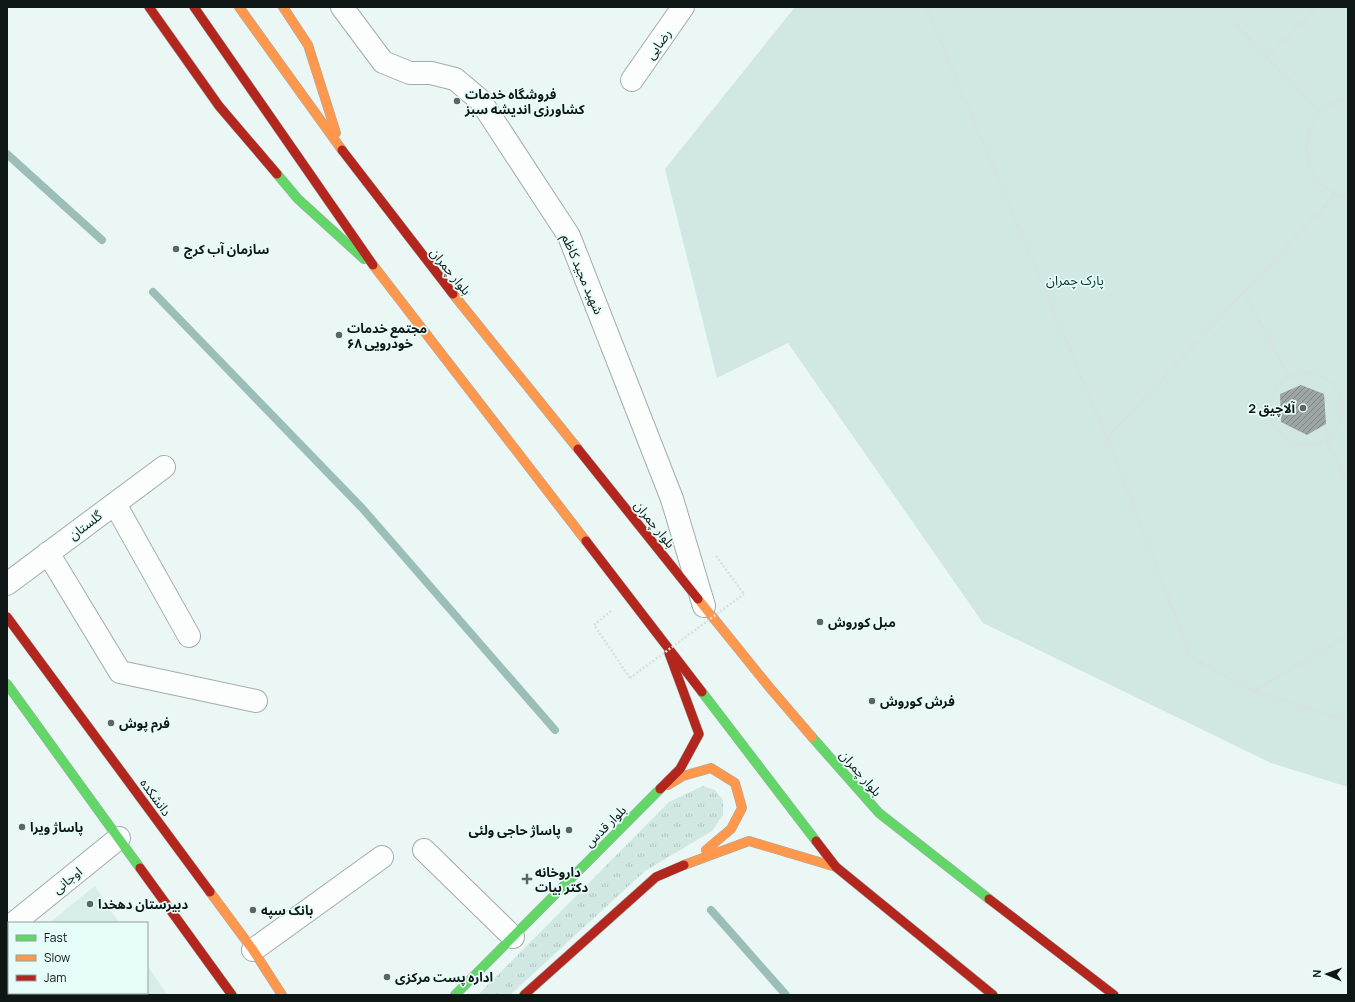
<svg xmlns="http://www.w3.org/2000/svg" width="1355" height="1002" font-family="Manrope,'Noto Sans Arabic',sans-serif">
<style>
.built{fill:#d7ede9}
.grass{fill:url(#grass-tufts)}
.park{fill:#d0e7e3}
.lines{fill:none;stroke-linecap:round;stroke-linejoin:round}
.stream{stroke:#9bbeb9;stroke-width:8}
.building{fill:url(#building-hatch)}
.street-casing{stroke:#a3acaa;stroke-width:24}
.fast-casing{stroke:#a3acaa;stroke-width:10}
.slow-casing{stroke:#a3acaa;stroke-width:10}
.jam-casing{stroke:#a3acaa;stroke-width:10}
.path{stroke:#dbdfde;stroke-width:2.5;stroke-dasharray:2 2;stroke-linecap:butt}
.street{stroke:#fcfefd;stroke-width:22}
.fast{stroke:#63d668;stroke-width:9}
.slow{stroke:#ff974d;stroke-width:9}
.jam{stroke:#b3261e;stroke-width:9}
.path-bridge{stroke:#dbdfde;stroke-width:2.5;stroke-dasharray:2 2;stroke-linecap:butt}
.poi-dot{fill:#5c6564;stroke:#e6fcf8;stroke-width:1.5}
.labels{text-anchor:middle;stroke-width:3.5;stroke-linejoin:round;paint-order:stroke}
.street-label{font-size:13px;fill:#0f1716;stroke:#e6fcf8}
.poi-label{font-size:13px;font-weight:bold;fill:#0f1716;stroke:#e6fcf8;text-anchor:start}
.park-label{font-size:13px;fill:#03322d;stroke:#e6fcf8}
</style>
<defs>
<pattern id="grass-tufts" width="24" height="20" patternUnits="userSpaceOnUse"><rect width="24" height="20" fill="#d0e7e3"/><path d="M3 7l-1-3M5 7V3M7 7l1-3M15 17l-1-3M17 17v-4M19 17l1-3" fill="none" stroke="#b1c5c2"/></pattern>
<pattern id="building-hatch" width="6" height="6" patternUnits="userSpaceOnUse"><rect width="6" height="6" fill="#9da6a4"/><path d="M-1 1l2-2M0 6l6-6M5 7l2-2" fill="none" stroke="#7e8685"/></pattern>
</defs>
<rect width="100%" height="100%" fill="#ebf7f4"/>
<g class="built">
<path d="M95,886L119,923H49Z"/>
<path d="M9,956V993H147V965L167,995H7V957Z"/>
</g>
<path class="grass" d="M703,786L715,790L723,800V815L712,831L645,871L510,995H478L669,802Z"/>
<path class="park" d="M795,7H1348V787L1271,763L983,623L788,343L717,378L665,169Z"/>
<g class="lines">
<g class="stream">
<path d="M7,154L102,240"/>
<path d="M153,292L362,508L555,730"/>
<path d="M711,910L786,995"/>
</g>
</g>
<path class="building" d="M1301,385L1324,394L1326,424L1307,435L1281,422L1280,394Z"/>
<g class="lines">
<defs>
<g id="street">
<path d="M342,7L383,62L410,73H431L455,79L480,100L569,236L672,499L704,606"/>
<path d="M632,80L683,7"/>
<path d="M115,504L189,636"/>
<path d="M48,553L120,672L256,701"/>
<path d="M7,584L164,467"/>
<path d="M424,850L513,937"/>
<path d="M14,923L119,838"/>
<path d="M253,950L382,857"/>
</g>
<g id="fast">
<path d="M277,174L298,199L364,259"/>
<path d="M7,684L140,868"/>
<path d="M702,692L816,841"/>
<path d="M812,737L879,813L989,899"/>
<path d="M455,995L660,789"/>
</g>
<g id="slow">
<path d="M239,7L342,150"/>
<path d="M283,7L308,45L336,133"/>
<path d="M373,265L586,541"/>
<path d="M453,294L578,449"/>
<path d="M698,599L770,688L812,737"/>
<path d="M668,785L683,776L711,768L735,783L742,808L731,829L706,850"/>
<path d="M684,865L749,841L836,867"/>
<path d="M210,892L253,950L282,995"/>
</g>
<g id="jam">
<path d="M149,7L219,106L277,174"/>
<path d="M194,7L373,265"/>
<path d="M342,150L453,294"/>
<path d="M578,449L698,599"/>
<path d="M586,541L702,692"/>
<path d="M7,617L210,892"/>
<path d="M660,789L680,769L699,734L669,653"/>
<path d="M816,841L836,867L993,995"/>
<path d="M140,868L232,995"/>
<path d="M989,899L1114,995"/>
<path d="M524,995L656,877L684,865"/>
</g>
</defs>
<use href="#street" class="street-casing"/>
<use href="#fast" class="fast-casing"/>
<use href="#slow" class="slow-casing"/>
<use href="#jam" class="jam-casing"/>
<g class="path">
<path d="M926,7L1107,438L1191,657L1253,691L1348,721"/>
<path d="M1218,7L1321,112"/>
<path d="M1266,58L1317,7"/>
<path d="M1348,97C1293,115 1292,181 1348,199"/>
<path d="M1244,292L1289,377"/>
<circle cx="1306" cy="409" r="36"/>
<path d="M1107,438L1335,195"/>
<path d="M1326,440L1348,482"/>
<path d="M716,556L744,594"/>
<path d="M1348,593L1346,616L1348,625"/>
<path d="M611,611L594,625L630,678"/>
<path d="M1253,691L1348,636"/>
</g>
<use href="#street" class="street"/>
<use href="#fast" class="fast"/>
<use href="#slow" class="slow"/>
<use href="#jam" class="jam"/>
<path class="path-bridge" d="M630,678L744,594"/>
</g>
<g class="poi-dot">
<circle cx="457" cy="101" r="4"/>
<circle cx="176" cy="249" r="4"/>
<circle cx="339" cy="335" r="4"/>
<circle cx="1303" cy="408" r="4"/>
<circle cx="820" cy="622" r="4"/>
<circle cx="872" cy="701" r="4"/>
<circle cx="111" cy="723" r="4"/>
<circle cx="22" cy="827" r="4"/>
<circle cx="569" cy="830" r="4"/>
<path d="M525 873h4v4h4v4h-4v4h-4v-4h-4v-4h4z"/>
<circle cx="90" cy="904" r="4"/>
<circle cx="253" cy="910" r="4"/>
<circle cx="387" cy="977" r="4"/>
</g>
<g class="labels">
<g class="street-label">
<text transform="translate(658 44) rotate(-55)" y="5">رضایی</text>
<text transform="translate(451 271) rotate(51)" y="5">بلوار چمران</text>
<text transform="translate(583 274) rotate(67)" y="5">شهید مجید کاظم</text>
<text transform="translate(655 524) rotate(51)" y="5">بلوار چمران</text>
<text transform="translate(85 525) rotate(-37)" y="5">گلستان</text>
<text transform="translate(861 773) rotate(49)" y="5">بلوار چمران</text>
<text transform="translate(156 797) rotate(54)" y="5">دانشکده</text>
<text transform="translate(605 826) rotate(-45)" y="5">بلوار قدس</text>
<text transform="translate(67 880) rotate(-39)" y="5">اوجانی</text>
</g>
<g class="poi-label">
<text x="465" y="99">فروشگاه خدمات<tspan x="465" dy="15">کشاورزی اندیشه سبز</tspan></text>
<text x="184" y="254">سازمان آب کرج</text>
<text x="347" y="333">مجتمع خدمات<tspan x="347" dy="15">خودرویی ۶۸</tspan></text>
<text x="1295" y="413" text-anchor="end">آلاچیق 2</text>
<text x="828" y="627">مبل کوروش</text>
<text x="880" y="706">فرش کوروش</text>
<text x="119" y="728">فرم پوش</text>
<text x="30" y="832">پاساژ ویرا</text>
<text x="561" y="835" text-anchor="end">پاساژ حاجی ولئی</text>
<text x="535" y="877">داروخانه<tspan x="535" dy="15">دکتر بیات</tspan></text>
<text x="98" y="909">دبیرستان دهخدا</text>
<text x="261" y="915">بانک سپه</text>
<text x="395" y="982">اداره پست مرکزی</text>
</g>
<g class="park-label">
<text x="1075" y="285">پارک چمران</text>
</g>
</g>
<rect width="1355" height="1002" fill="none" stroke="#0f1716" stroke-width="16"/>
<rect x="8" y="922" width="140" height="72" fill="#e6fcf8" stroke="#90a09e"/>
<rect x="16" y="935" width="20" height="6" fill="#63d668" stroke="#90a09e"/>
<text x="44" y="942" font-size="12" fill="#0f1716">Fast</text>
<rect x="16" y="955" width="20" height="6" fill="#ff974d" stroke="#90a09e"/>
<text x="44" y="962" font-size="12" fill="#0f1716">Slow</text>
<rect x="16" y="975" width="20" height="6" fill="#b3261e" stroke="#90a09e"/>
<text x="44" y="982" font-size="12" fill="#0f1716">Jam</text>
<g transform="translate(1327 974) rotate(272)" stroke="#e6fcf8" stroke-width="3" paint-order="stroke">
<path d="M0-3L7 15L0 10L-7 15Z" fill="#0f1716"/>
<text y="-6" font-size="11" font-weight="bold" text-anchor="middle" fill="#0f1716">N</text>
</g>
</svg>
